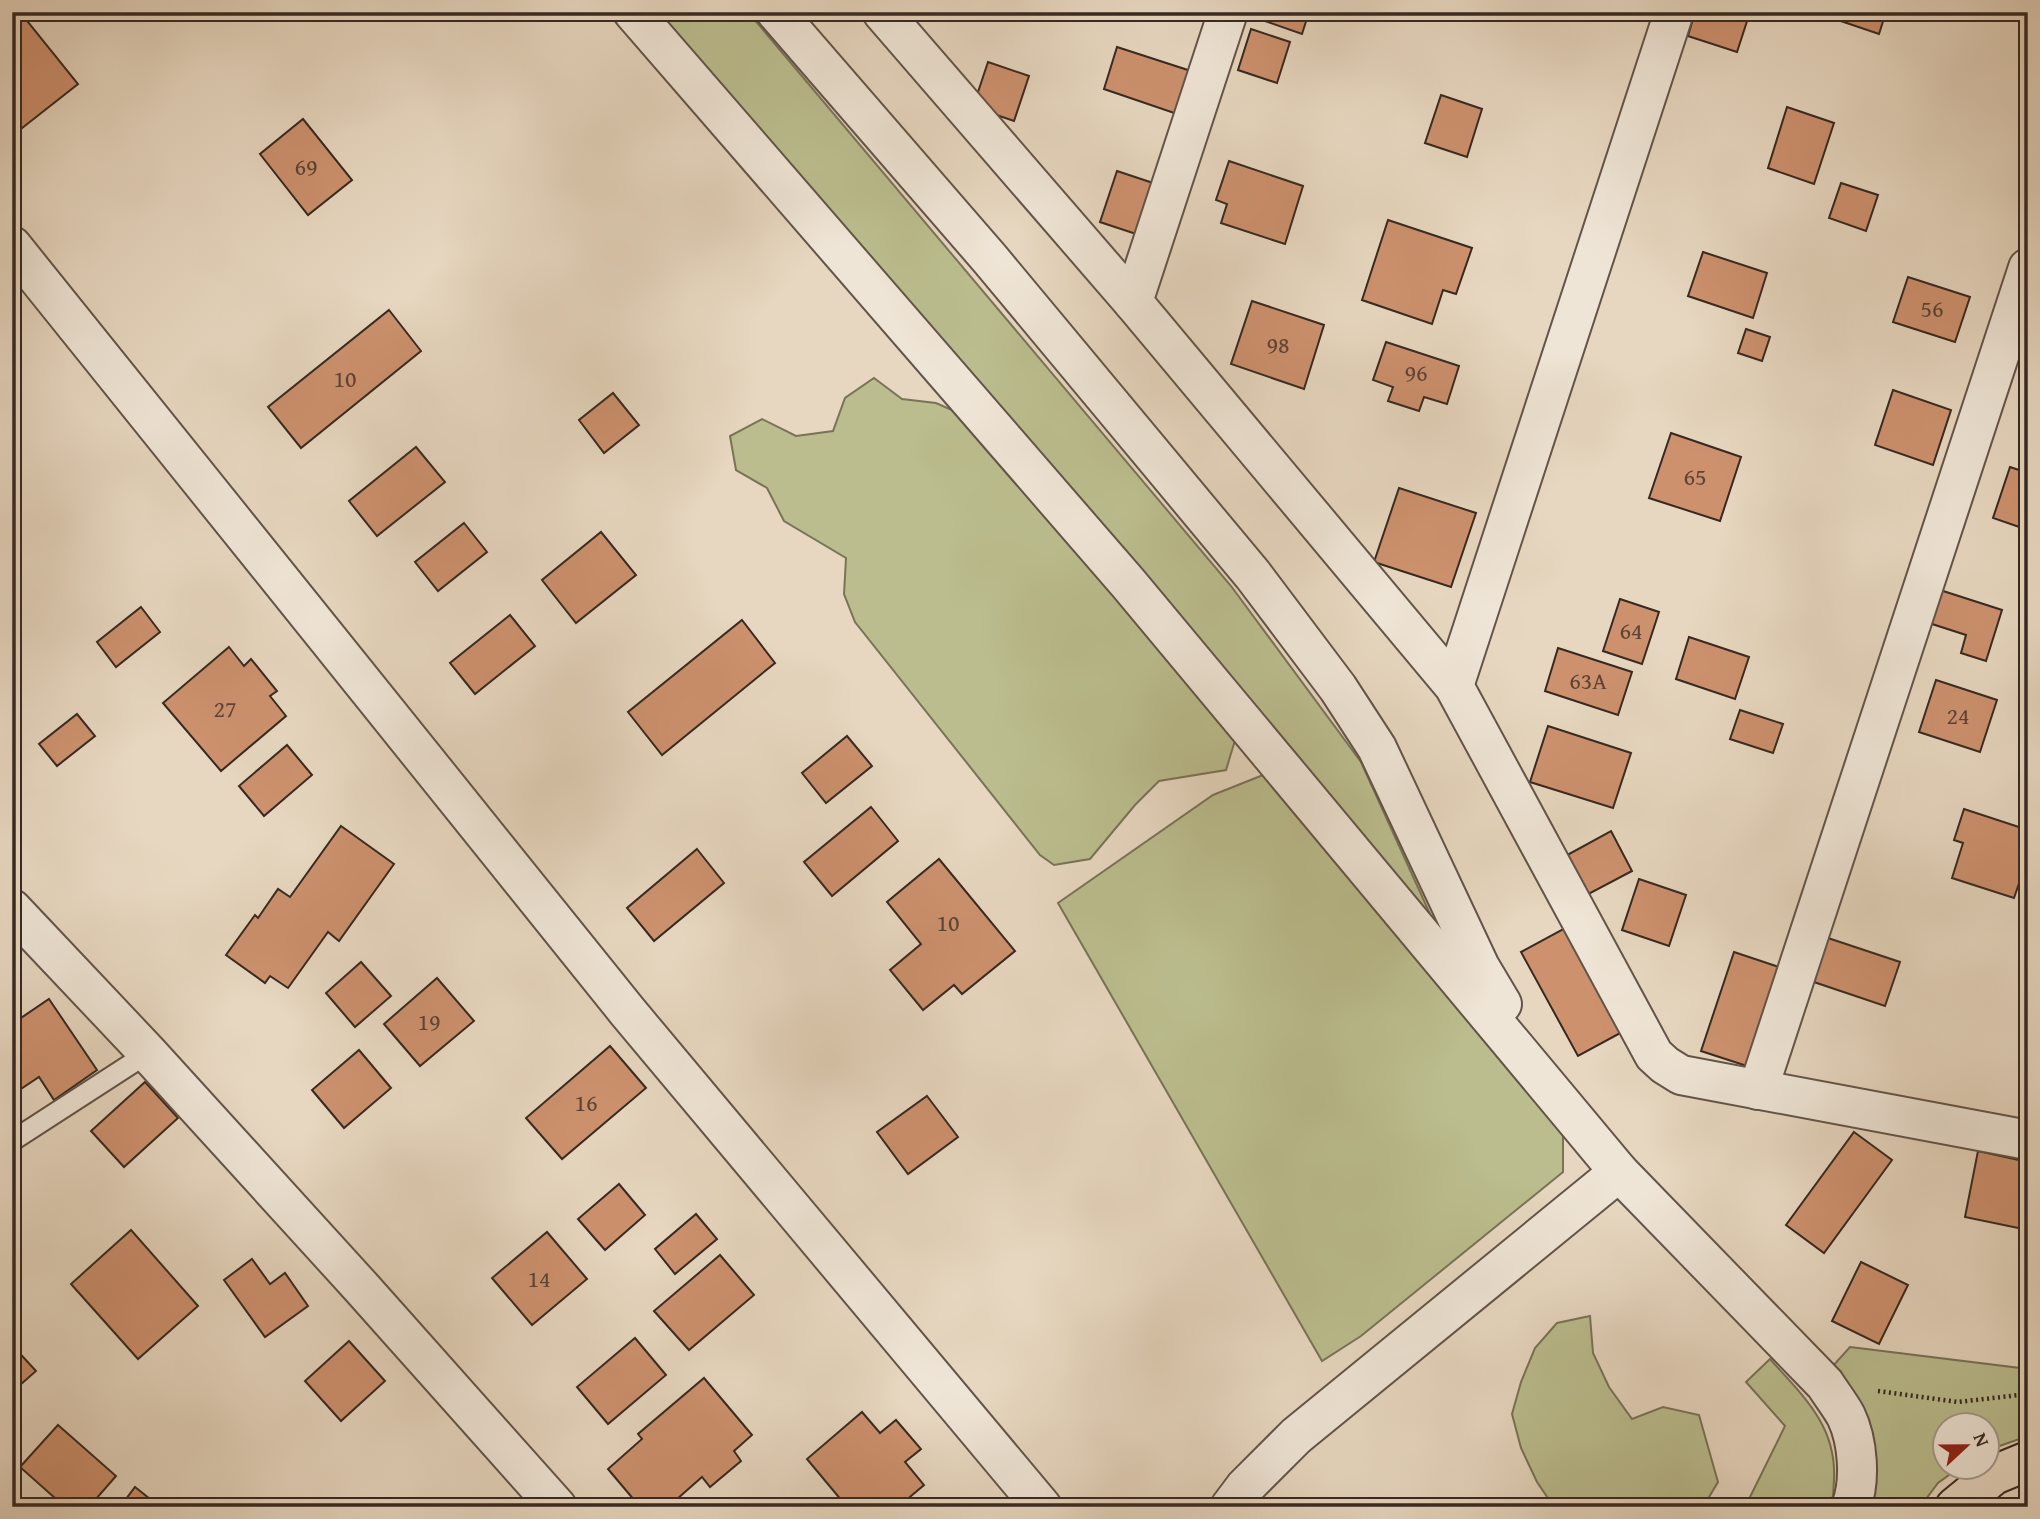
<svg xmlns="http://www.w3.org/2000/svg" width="2040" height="1519" font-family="'Gentium Book Plus',serif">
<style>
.green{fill:#bbbd8e;stroke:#797358;stroke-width:2}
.building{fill:#cd916e;stroke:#372921;stroke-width:2}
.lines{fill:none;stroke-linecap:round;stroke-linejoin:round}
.service-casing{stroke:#635449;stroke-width:23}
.minor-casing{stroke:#635449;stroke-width:42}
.primary-casing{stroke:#372921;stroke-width:42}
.path{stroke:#372921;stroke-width:4.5;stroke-dasharray:2 3.5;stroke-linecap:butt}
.service{stroke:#efe5d6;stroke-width:19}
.minor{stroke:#efe5d6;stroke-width:38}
.primary{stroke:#e7d7c0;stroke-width:38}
.labels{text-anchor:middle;stroke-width:7;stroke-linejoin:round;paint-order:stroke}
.number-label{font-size:24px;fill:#5c4334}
</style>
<rect width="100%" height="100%" fill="#e7d7c0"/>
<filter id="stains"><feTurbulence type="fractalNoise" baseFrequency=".00286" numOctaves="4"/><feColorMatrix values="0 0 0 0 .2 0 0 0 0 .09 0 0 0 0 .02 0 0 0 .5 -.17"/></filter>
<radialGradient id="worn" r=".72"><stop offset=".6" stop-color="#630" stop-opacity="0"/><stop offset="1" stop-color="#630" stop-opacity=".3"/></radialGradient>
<g class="green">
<path d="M650,12H748L1231,586L1361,762L1430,914L1389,873Z"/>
<path d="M874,378L902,399L936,403L968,417L1236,737L1226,770L1159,781L1135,805L1090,859L1054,865L1040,855L855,622L844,594L846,558L784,521L767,488L736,470L730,436L762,419L796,436L833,431L845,398Z"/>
<path d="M1263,775L1563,1133V1172L1361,1336L1322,1361L1058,903L1213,795Z"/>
<path d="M1590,1316L1593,1353L1609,1387L1632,1419L1663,1407L1699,1415L1718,1482L1703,1507H1554L1537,1482L1521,1448L1512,1414L1521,1382L1535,1348L1557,1323Z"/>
<path d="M1850,1347L2028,1369V1436L1988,1450V1424H1946V1466L1960,1467L1938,1483L1920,1507H1869L1831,1368Z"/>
<path d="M1770,1359C1803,1396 1837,1426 1834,1480C1834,1489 1833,1498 1831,1507H1757L1749,1499L1785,1426L1746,1382Z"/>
</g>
<g class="building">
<path d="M12,12H20L78,84L12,136Z"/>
<path d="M1252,12H1309L1302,34L1251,16Z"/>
<path d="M1695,12H1750L1737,52L1688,36Z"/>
<path d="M1830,12H1886L1879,34L1829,17Z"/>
<path d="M1251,29L1290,42L1277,83L1238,70Z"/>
<path d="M1117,47L1194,72L1180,115L1104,89Z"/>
<path d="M988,62L1029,76L1014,121L973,107Z"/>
<path d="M1441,95L1482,109L1467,157L1425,143Z"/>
<path d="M1787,107L1834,123L1814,184L1768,168Z"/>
<path d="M303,119L352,180L308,215L260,154Z"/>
<path d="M1229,161L1303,186L1285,244L1221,223L1227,204L1216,200Z"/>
<path d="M1117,171L1156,184L1139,235L1100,222Z"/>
<path d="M1841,183L1878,195L1866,231L1829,218Z"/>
<path d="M1388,220L1472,248L1456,294L1443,290L1432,324L1362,300Z"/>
<path d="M1703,252L1767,273L1753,318L1688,296Z"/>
<path d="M1908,277L1970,297L1955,342L1893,322Z"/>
<path d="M1252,301L1324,325L1304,389L1231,364Z"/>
<path d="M389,310L421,351L301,448L268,407Z"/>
<path d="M1746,329L1770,337L1762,361L1738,353Z"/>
<path d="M1386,342L1459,366L1447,404L1424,397L1419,411L1388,401L1393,387L1373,380Z"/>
<path d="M1893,390L1951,410L1933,465L1875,445Z"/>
<path d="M613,393L639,425L604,453L579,420Z"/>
<path d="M1671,433L1741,457L1720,521L1649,498Z"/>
<path d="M416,447L445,482L377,536L349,501Z"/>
<path d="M2010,467L2028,473V530L1993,518Z"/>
<path d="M1399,488L1476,513L1451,587L1374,562Z"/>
<path d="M464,523L487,552L438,591L415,562Z"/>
<path d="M601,532L636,575L576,623L542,580Z"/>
<path d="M1940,590L2002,610L1986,661L1961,653L1966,635L1929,623Z"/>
<path d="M1620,599L1659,612L1642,664L1603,651Z"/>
<path d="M141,607L160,632L116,667L97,642Z"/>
<path d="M510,615L535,646L475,694L450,663Z"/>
<path d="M742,620L775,663L662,755L628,712Z"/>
<path d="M1689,637L1749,657L1735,699L1676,679Z"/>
<path d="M229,647L244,666L251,659L277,691L270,696L286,716L221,771L163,703Z"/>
<path d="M1558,648L1632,672L1618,715L1545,691Z"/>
<path d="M1936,680L1997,700L1980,752L1919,732Z"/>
<path d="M1740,710L1783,724L1773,753L1730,739Z"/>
<path d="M77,714L95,736L57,766L39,744Z"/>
<path d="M1548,726L1631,753L1613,808L1530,782Z"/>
<path d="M847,736L872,766L826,803L802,773Z"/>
<path d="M287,745L312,775L264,816L239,786Z"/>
<path d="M871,807L898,841L832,896L804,862Z"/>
<path d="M1964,809L2028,830V857L2014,898L1952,878L1963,843L1954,840Z"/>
<path d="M341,826L394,864L339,941L328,932L288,988L270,976L265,983L226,955L255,915L258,918L278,889L290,897Z"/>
<path d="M1611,831L1632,871L1581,898L1560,859Z"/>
<path d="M697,849L724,883L654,941L627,908Z"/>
<path d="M939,859L1015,951L962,994L954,985L923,1010L890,970L921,944L887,902Z"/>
<path d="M1639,879L1686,895L1669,946L1622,930Z"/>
<path d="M1567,927L1624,1031L1578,1056L1521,952Z"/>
<path d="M1822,936L1900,962L1885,1006L1808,980Z"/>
<path d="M1734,952L1785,969L1753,1068L1701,1051Z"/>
<path d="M361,962L391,996L355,1027L326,993Z"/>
<path d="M437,978L474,1021L420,1066L384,1024Z"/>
<path d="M49,999L97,1070L54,1100L39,1077L12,1095V1024Z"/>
<path d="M610,1046L646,1088L562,1159L526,1118Z"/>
<path d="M359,1050L391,1088L344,1128L312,1090Z"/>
<path d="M145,1082L178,1118L124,1167L91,1131Z"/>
<path d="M927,1096L958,1137L908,1174L877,1132Z"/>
<path d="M1854,1132L1892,1160L1824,1253L1786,1225Z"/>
<path d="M1978,1151L2028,1162V1230L1965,1217Z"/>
<path d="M619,1184L645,1215L605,1250L578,1219Z"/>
<path d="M696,1214L717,1239L675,1274L655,1249Z"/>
<path d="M131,1230L198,1306L138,1359L71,1284Z"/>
<path d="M547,1232L587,1279L532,1325L492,1278Z"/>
<path d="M720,1255L754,1295L689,1350L654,1311Z"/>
<path d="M252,1259L270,1284L285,1273L308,1306L265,1337L224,1280Z"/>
<path d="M1861,1262L1908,1285L1879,1344L1832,1321Z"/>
<path d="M635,1338L666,1375L608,1424L577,1387Z"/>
<path d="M349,1341L385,1381L341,1421L305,1381Z"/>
<path d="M12,1345L36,1371L12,1392Z"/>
<path d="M704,1378L752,1435L734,1451L741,1461L710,1487L702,1477L668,1507H640L608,1469L642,1439L638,1434Z"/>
<path d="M862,1412L880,1433L896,1420L921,1449L905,1462L924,1485L898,1507H847L807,1459Z"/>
<path d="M58,1425L116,1476L89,1507H65L20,1467Z"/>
<path d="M135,1487L160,1507H120Z"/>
</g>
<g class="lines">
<defs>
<path id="service" d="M12,1141L148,1053"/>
<g id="minor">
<path d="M633,12L1128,583L1619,1172L1825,1384C1832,1395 1840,1405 1846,1416C1858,1441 1861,1481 1851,1507"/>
<path d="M776,12L990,259L1253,575L1338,688L1377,748L1480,967L1502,1004"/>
<path d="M882,12L1133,302"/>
<path d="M1228,12L1133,302L1454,686L1654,1055L1665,1065L1681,1075L2028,1140"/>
<path d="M12,246L627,1011L1042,1507"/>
<path d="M1454,686L1674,12"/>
<path d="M12,909L148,1053L361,1287L557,1507"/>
<path d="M1758,1090L2028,268"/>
<path d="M1230,1507L1245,1487L1296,1436L1619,1172"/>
</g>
<path id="primary" d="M1955,1507L1994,1475L2028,1461"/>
</defs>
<use href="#service" class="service-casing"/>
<use href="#minor" class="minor-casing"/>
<use href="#primary" class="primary-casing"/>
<path class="path" d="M1878,1391L1958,1402L2028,1394"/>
<use href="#service" class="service"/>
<use href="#minor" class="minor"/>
<use href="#primary" class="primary"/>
</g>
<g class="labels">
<g class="number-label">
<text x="306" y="175">69</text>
<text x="1932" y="317">56</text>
<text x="1278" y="353">98</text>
<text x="1416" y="381">96</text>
<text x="345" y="387">10</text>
<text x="1695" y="485">65</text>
<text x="1631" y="639">64</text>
<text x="1588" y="689">63А</text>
<text x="225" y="717">27</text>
<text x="1958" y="724">24</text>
<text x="948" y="931">10</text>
<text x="429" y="1030">19</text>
<text x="586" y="1111">16</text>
<text x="539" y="1287">14</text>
</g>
</g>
<rect width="2040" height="1519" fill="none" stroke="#e7d7c0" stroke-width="42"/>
<rect x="14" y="14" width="2012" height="1491" fill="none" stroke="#372921" stroke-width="3.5"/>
<rect x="21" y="21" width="1998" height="1477" fill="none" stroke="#372921" stroke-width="2"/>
<g transform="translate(1966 1446) rotate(68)"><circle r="33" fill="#efe5d6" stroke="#a59a8e" stroke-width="2"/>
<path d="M0-5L12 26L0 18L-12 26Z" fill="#8f2418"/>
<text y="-10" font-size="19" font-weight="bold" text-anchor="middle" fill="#372921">N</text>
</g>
<rect width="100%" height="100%" filter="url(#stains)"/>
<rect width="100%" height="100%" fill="url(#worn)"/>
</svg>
